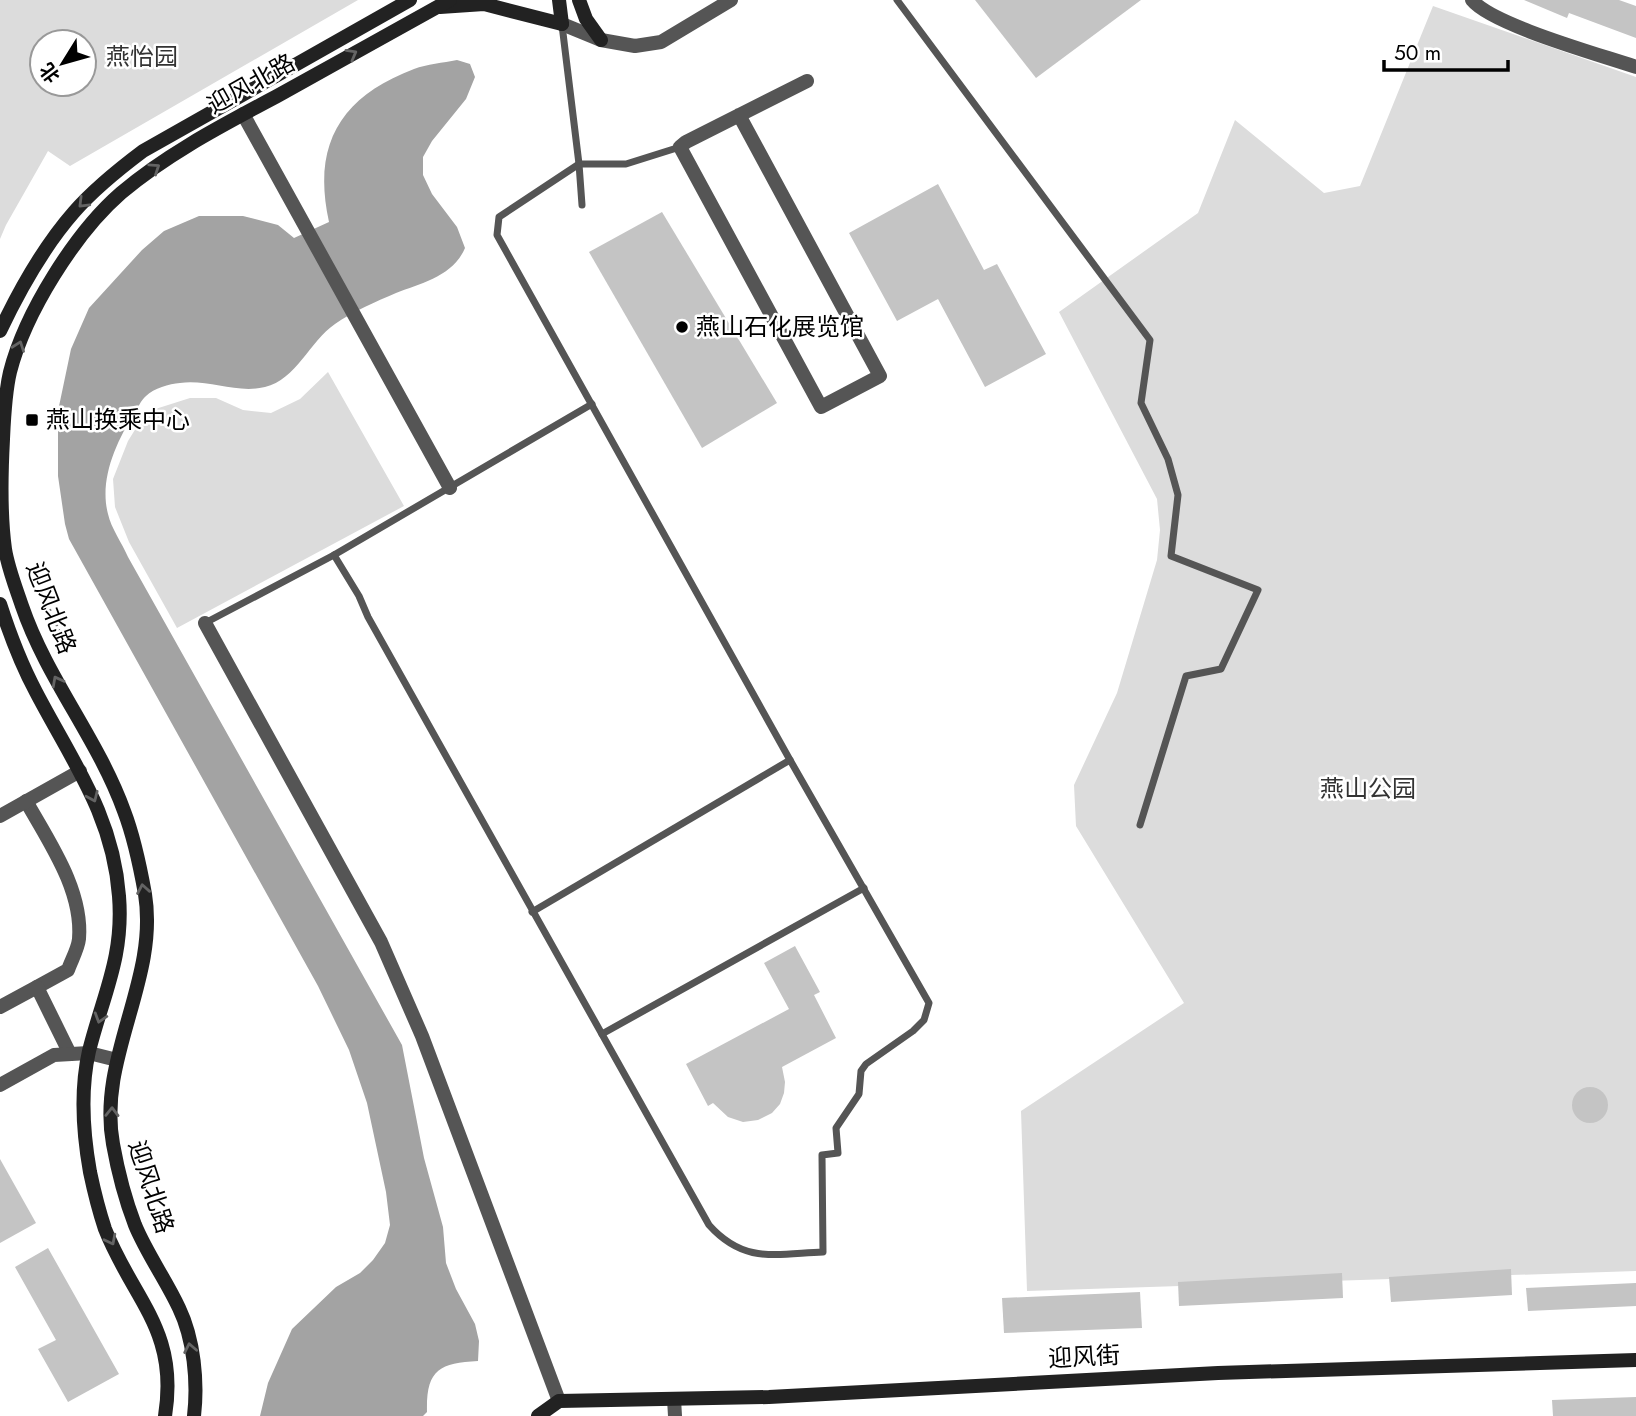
<svg xmlns="http://www.w3.org/2000/svg" width="1636" height="1416" font-family="Jost,'Noto Sans SC',sans-serif">
<style>
.green{fill:#dcdcdc;fill-rule:evenodd}
.water{fill:#a3a3a3}
.building{fill:#c4c4c4}
.lines{fill:none;stroke-linecap:round;stroke-linejoin:round}
.path{stroke:#777;stroke-width:2.5;stroke-dasharray:2 3.5;stroke-linecap:butt}
.lane{stroke:#555;stroke-width:7}
.street{stroke:#555;stroke-width:14}
.secondary{stroke:#222;stroke-width:14}
.oneway{stroke:#646464}
.poi-dot{fill:#000;stroke:#fff;stroke-width:2.5}
.labels{text-anchor:middle;stroke-width:5;stroke-linejoin:round;paint-order:stroke}
.park-label{font-size:24px;fill:#333;stroke:#fff}
.street-label{font-size:24px;fill:#000;stroke:#fff}
.poi-label{font-size:24px;fill:#000;stroke:#fff;text-anchor:start}
</style>
<rect width="100%" height="100%" fill="#fff"/>
<g class="green">
<path d="M0,0H358L70,166L48,151L6,225L0,239ZM84,42V84H42V42Z"/>
<path d="M1433,6L1636,77V1271L1027,1291L1021,1111L1184,1003L1076,826L1074,785L1117,693L1157,560L1160,530L1157,499L1059,312L1198,213L1235,120L1324,193L1360,186Z"/>
<path d="M328,372L404,506L177,628L129,542L115,507L113,479L128,441L146,412L190,398H216L243,410L271,413L300,399Z"/>
</g>
<path class="water" d="M457,60L470,64L475,77L466,99L432,141L423,157V175L432,194L457,227L465,248C453,276 422,283 396,293C377,301 352,312 335,324C310,341 296,380 265,387C237,394 208,379 180,383C169,384 154,388 146,396C141,400 138,408 134,414C116,442 99,480 108,514C111,528 122,543 128,557L402,1045L424,1158L443,1227L446,1263L456,1289L475,1324L479,1341L478,1361C439,1363 426,1370 427,1412L423,1416H260L268,1383L292,1329L336,1287L360,1273L373,1260L385,1243L390,1225L386,1192L367,1103L349,1050L318,986L69,539L65,524L58,476V411L71,349L89,308L142,250L164,231L199,216H243L278,225L294,238L329,222C312,145 340,97 414,69C427,64 443,63 457,60Z"/>
<g class="building">
<path d="M975,0H1141L1036,78Z"/>
<path d="M1524,0H1619L1636,6V38L1569,13L1567,18Z"/>
<path d="M938,184L984,270L997,264L1046,354L985,387L938,299L897,321L849,233Z"/>
<path d="M662,212L777,403L702,448L589,252Z"/>
<path d="M795,946L820,992L814,995L836,1038L782,1067L785,1082L784,1093L780,1104L772,1113L758,1120L743,1122L728,1117L713,1103L708,1106L686,1064L789,1009L764,963Z"/>
<circle cx="1590" cy="1105" r="18"/>
<path d="M0,1159L36,1223L0,1243Z"/>
<path d="M48,1248L119,1374L68,1402L38,1349L56,1340L15,1267Z"/>
<path d="M1511,1269L1512,1295L1391,1302L1389,1277Z"/>
<path d="M1342,1273L1343,1298L1179,1306L1178,1282Z"/>
<path d="M1636,1283V1306L1528,1311L1526,1288Z"/>
<path d="M1140,1292L1142,1328L1004,1333L1002,1298Z"/>
<path d="M1636,1397V1416H1553L1552,1400Z"/>
</g>
<g class="lines">
<path class="path" d="M32,569L65,644"/>
<g class="lane">
<path d="M897,0L1150,340L1141,403L1168,459L1178,495L1171,556L1258,590L1221,669L1186,676L1140,825"/>
<path d="M562,25L579,164L582,205"/>
<path d="M334,555L359,596L368,617L709,1225C744,1264 775,1254 823,1252L822,1155L838,1153L836,1128L859,1094L861,1071L866,1064L913,1031L924,1020L929,1003L790,760L497,235L499,217L579,164H626L680,147"/>
<path d="M205,623L334,555L592,404"/>
<path d="M532,912L790,760"/>
<path d="M602,1034L864,888"/>
</g>
<g class="street">
<path d="M1472,0C1492,25 1601,55 1636,67"/>
<path d="M562,24L601,40L635,46L661,42L731,0"/>
<path d="M243,114L450,488"/>
<path d="M739,115L880,376L821,407L680,147L686,142L807,81"/>
<path d="M205,623L381,942L422,1036L559,1401"/>
<path d="M26,801C49,842 83,890 79,939C78,949 71,961 68,970L37,987"/>
<path d="M0,816L80,771"/>
<path d="M0,1007L37,987L70,1054"/>
<path d="M0,1085L54,1055L89,1053L117,1060"/>
<path d="M674,1399L675,1416"/>
</g>
<g class="secondary">
<path d="M559,0L562,24"/>
<path d="M579,0L586,19L601,40"/>
<path d="M440,7L484,4L562,24"/>
<path d="M0,331C19,291 45,245 74,212C94,189 119,169 143,151L410,0"/>
<path d="M0,604C10,635 21,664 36,692C72,761 113,815 119,896C124,957 103,995 89,1051C80,1091 83,1133 90,1172C94,1191 99,1211 105,1229C133,1300 179,1330 165,1416"/>
<path d="M194,1416C198,1382 194,1339 179,1308C166,1280 147,1254 135,1225C125,1199 118,1172 113,1144C97,1058 159,980 145,894C140,866 134,837 124,811C98,739 47,679 22,606C16,588 8,568 5,549C0,513 1,476 3,439C4,417 5,393 10,372C25,313 75,233 121,193C168,153 225,124 279,95C336,63 393,32 450,0"/>
<path d="M538,1416L559,1401L769,1397L1218,1373L1636,1360"/>
</g>
</g>
<defs><path id="oneway-chevron" d="M-2-3.5L2.5 0L-2 3.5" fill="none" stroke-width="1.6" stroke-linecap="round" stroke-linejoin="round" transform="scale(1.75)"/></defs>
<g class="oneway">
<use href="#oneway-chevron" transform="translate(352 54) rotate(-29)"/>
<use href="#oneway-chevron" transform="translate(155 168) rotate(-34)"/>
<use href="#oneway-chevron" transform="translate(83 203) rotate(135)"/>
<use href="#oneway-chevron" transform="translate(19 346) rotate(-70)"/>
<use href="#oneway-chevron" transform="translate(57 681) rotate(-118)"/>
<use href="#oneway-chevron" transform="translate(93 797) rotate(66)"/>
<use href="#oneway-chevron" transform="translate(143 889) rotate(-100)"/>
<use href="#oneway-chevron" transform="translate(100 1018) rotate(107)"/>
<use href="#oneway-chevron" transform="translate(112 1112) rotate(-89)"/>
<use href="#oneway-chevron" transform="translate(111 1240) rotate(63)"/>
<use href="#oneway-chevron" transform="translate(190 1348) rotate(-101)"/>
</g>
<g class="poi-dot">
<circle cx="682" cy="327" r="7"/>
<rect x="25" y="413" width="14" height="14" rx="3.5"/>
</g>
<g class="labels">
<g class="park-label">
<text x="142" y="65">燕怡园</text>
<text x="1368" y="797">燕山公园</text>
</g>
<g class="street-label">
<text transform="translate(251 84) rotate(-29)" y="8">迎风北路</text>
<text transform="translate(51 608) rotate(69)" y="8">迎风北路</text>
<text transform="translate(151 1187) rotate(72)" y="8">迎风北路</text>
<text transform="translate(1084 1357) rotate(-3)" y="8">迎风街</text>
</g>
<g class="poi-label">
<text x="696" y="335">燕山石化展览馆</text>
<text x="46" y="428">燕山换乘中心</text>
</g>
</g>
<g transform="translate(63 63) rotate(233)"><circle r="33" fill="#ffffff" stroke="#999999" stroke-width="2"/>
<path d="M0-5L12 26L0 18L-12 26Z" fill="#000000"/>
<text y="-10" font-size="19" font-weight="bold" text-anchor="middle" fill="#000000">北</text>
</g>
<path d="M1384 60v10h124v-10" fill="none" stroke="#000000" stroke-width="3.5"/>
<text x="1394" y="60" font-size="21" fill="#000000" stroke="#ffffff" stroke-width="5" paint-order="stroke">50 m</text>
</svg>
